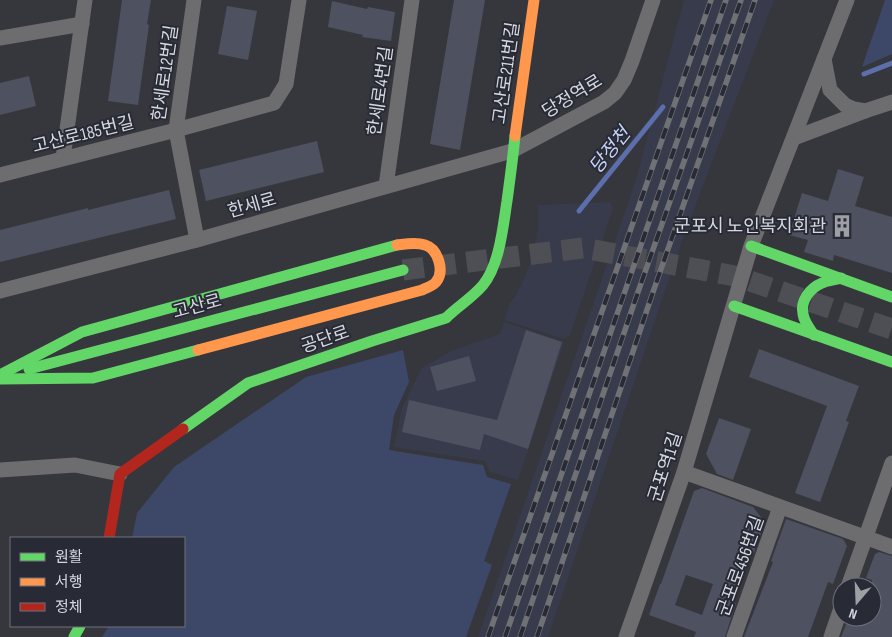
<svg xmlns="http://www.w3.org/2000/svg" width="892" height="637" font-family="'Sofia Sans Condensed','Noto Sans KR',sans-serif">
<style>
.built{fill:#373b4b}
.green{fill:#3d4768}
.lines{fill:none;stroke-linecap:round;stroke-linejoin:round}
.stream{stroke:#5c6eab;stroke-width:5}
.building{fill:#4d5160;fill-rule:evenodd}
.secondary-tunnel{stroke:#4e4f54;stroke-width:21;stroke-dasharray:21 11;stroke-linecap:butt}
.street{stroke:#6d6d70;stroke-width:15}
.fast{stroke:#63d668;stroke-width:11}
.slow{stroke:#ff974d;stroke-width:11}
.jam{stroke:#b3261e;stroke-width:11}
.rail-casing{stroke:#707174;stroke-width:5.5}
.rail{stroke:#282b36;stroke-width:4;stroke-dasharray:11;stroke-linecap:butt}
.labels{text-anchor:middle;stroke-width:4;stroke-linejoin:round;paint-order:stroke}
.street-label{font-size:18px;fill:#d6d8df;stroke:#282b36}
.poi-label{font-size:18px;fill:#d6d8df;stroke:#282b36;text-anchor:end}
.water-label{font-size:19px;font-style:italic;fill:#c6d2f8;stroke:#282b36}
</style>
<rect width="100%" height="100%" fill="#36373c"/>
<g class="built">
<path d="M684,0H774L683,238L548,637H478L636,180Z"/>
<path d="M610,202L613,208L570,335L564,339L504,320L510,303L516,295L526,275L535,249L538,224V205Z"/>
<path d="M504,322L564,342L518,480L490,472L485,461L394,447L402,408L422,368L453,350L500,334Z"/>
</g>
<g class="green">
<path d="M885,0H892V54L862,67Z"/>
<path d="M403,350L409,382L394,415L389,450L483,465L487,477L511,484L484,561L492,565L466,637H102L109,626H184V538H132L137,513L174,467L306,377Z"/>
</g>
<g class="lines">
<g class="stream">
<path d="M864,74L892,63"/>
<path d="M579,211L663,107"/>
</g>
</g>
<g class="building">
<path d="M122,0H151L147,24L149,25L138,105L108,101Z"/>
<path d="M454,0H485L460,150L430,144Z"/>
<path d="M332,1L367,9L368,7L395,12L391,41L362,37L363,35L328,27Z"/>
<path d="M227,6L257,11L248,60L218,54Z"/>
<path d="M29,76L36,106L0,115V83Z"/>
<path d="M317,141L324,172L206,201L199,170Z"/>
<path d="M838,169L864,177L855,206L892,217V273L834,255L833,261L804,252L808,240L789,235L802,193L828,201Z"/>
<path d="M169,190L176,219L0,262V230L88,208V210Z"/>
<path d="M526,330L562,342L528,449L484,434L480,450L402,432L409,400L497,420Z"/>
<path d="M759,349L859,386L846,421L849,422L820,502L795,493L827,406L749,377Z"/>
<path d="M469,356L476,381L437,391L430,367Z"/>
<path d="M719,418L751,429L733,480L717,474L706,454Z"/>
<path d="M702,488L753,507L765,522L753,555L748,553L730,601L736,603L725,637H694L696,632L649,615L660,584H661L694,491ZM686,575L713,584L702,615L675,605Z"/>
<path d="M786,519L843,539L847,546L833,584L828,582L808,637H744L773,562L771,561Z"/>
<path d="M879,552L892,556V637H841L849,617H872V580L866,578L875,554Z"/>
</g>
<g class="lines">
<path class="secondary-tunnel" d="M403,270L583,248L735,276L892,329"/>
<g class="street">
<path d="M194,0L176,130L197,240"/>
<path d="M0,38L82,24"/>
<path d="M824,59L830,90L845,105L854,109L865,111"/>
<path d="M794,138L865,111L892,102"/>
<path d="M63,158L85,0"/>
<path d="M0,175L176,130L274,103L286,84L299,0"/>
<path d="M386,186L412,0"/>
<path d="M0,291L197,240L512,151L604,102L615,93L624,80L632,61L653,0"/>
<path d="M0,470L75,465L120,474"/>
<path d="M684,472L892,547"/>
<path d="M848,587L892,463"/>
<path d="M626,637L684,472L751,246L847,0"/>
<path d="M734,637L780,507"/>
<path d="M831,637L842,605"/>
</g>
<g class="fast">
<path d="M751,246L892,297"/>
<path d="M734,306L892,362"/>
<path d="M814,335C810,329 804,322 803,314C800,301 810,288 822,283C828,280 835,280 841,278"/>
<path d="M29,369L403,270"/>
<path d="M0,375L82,332L397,245"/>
<path d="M0,379L93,378L198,350"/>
<path d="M183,429L248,383L372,341L446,318C458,306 472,298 483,285C500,264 503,226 507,201C510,179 513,157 515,136"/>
<path d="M74,637L80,626"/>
</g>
<g class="slow">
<path d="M515,136L534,0"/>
<path d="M198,350L422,290C426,288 433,286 436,282C445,271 438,249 425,245C416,242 406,244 397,245"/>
</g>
<path class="jam" d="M109,538L120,474L183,429"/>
<defs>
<g id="rail">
<path d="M488,637L711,0"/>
<path d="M505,637L726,0"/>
<path d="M520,637L638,292L741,0"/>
<path d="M537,637L653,292L755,0"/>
</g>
</defs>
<use href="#rail" class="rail-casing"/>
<use href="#rail" class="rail"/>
</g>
<defs>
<symbol id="building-bare" viewBox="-9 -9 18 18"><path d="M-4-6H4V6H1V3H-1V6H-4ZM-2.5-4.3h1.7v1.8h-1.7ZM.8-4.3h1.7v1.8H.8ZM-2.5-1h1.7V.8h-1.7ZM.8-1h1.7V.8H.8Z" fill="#9ea0a6" stroke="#282b36" stroke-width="2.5" paint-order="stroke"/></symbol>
</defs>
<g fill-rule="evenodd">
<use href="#building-bare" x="826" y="210" width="32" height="32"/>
</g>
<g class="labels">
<g class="street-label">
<text transform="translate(165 73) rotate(-82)" y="6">한세로12번길</text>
<text transform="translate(506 73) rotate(-82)" y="6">고산로211번길</text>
<text transform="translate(380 91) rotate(-82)" y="6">한세로4번길</text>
<text transform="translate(572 96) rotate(-31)" y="6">당정역로</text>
<text transform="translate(83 134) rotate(-14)" y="6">고산로185번길</text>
<text transform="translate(252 205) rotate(-16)" y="6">한세로</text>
<text transform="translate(197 306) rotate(-15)" y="6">고산로</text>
<text transform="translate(325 339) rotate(-19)" y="6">공단로</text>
<text transform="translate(665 467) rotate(-72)" y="6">군포역1길</text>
<text transform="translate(740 566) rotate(-70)" y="6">군포로456번길</text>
</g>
<g class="poi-label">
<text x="826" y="232">군포시 노인복지회관</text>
</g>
<g class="water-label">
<text transform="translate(609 150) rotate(-51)" y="7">당정천</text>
</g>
</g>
<rect x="10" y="537" width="175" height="90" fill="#282b36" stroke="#6e707a"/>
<rect x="20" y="553" width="25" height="8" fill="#63d668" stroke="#6e707a"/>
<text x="55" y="562" font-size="15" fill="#d6d8df">원활</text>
<rect x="20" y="578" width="25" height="8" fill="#ff974d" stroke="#6e707a"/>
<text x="55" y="587" font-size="15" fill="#d6d8df">서행</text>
<rect x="20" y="603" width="25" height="8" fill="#b3261e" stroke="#6e707a"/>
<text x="55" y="612" font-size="15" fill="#d6d8df">정체</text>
<g transform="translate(857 602) rotate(199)"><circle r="24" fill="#282b36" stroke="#6e707a"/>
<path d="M0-4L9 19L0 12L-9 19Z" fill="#9ea0a6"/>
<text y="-8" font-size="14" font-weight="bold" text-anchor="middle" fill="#d6d8df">N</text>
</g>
</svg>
